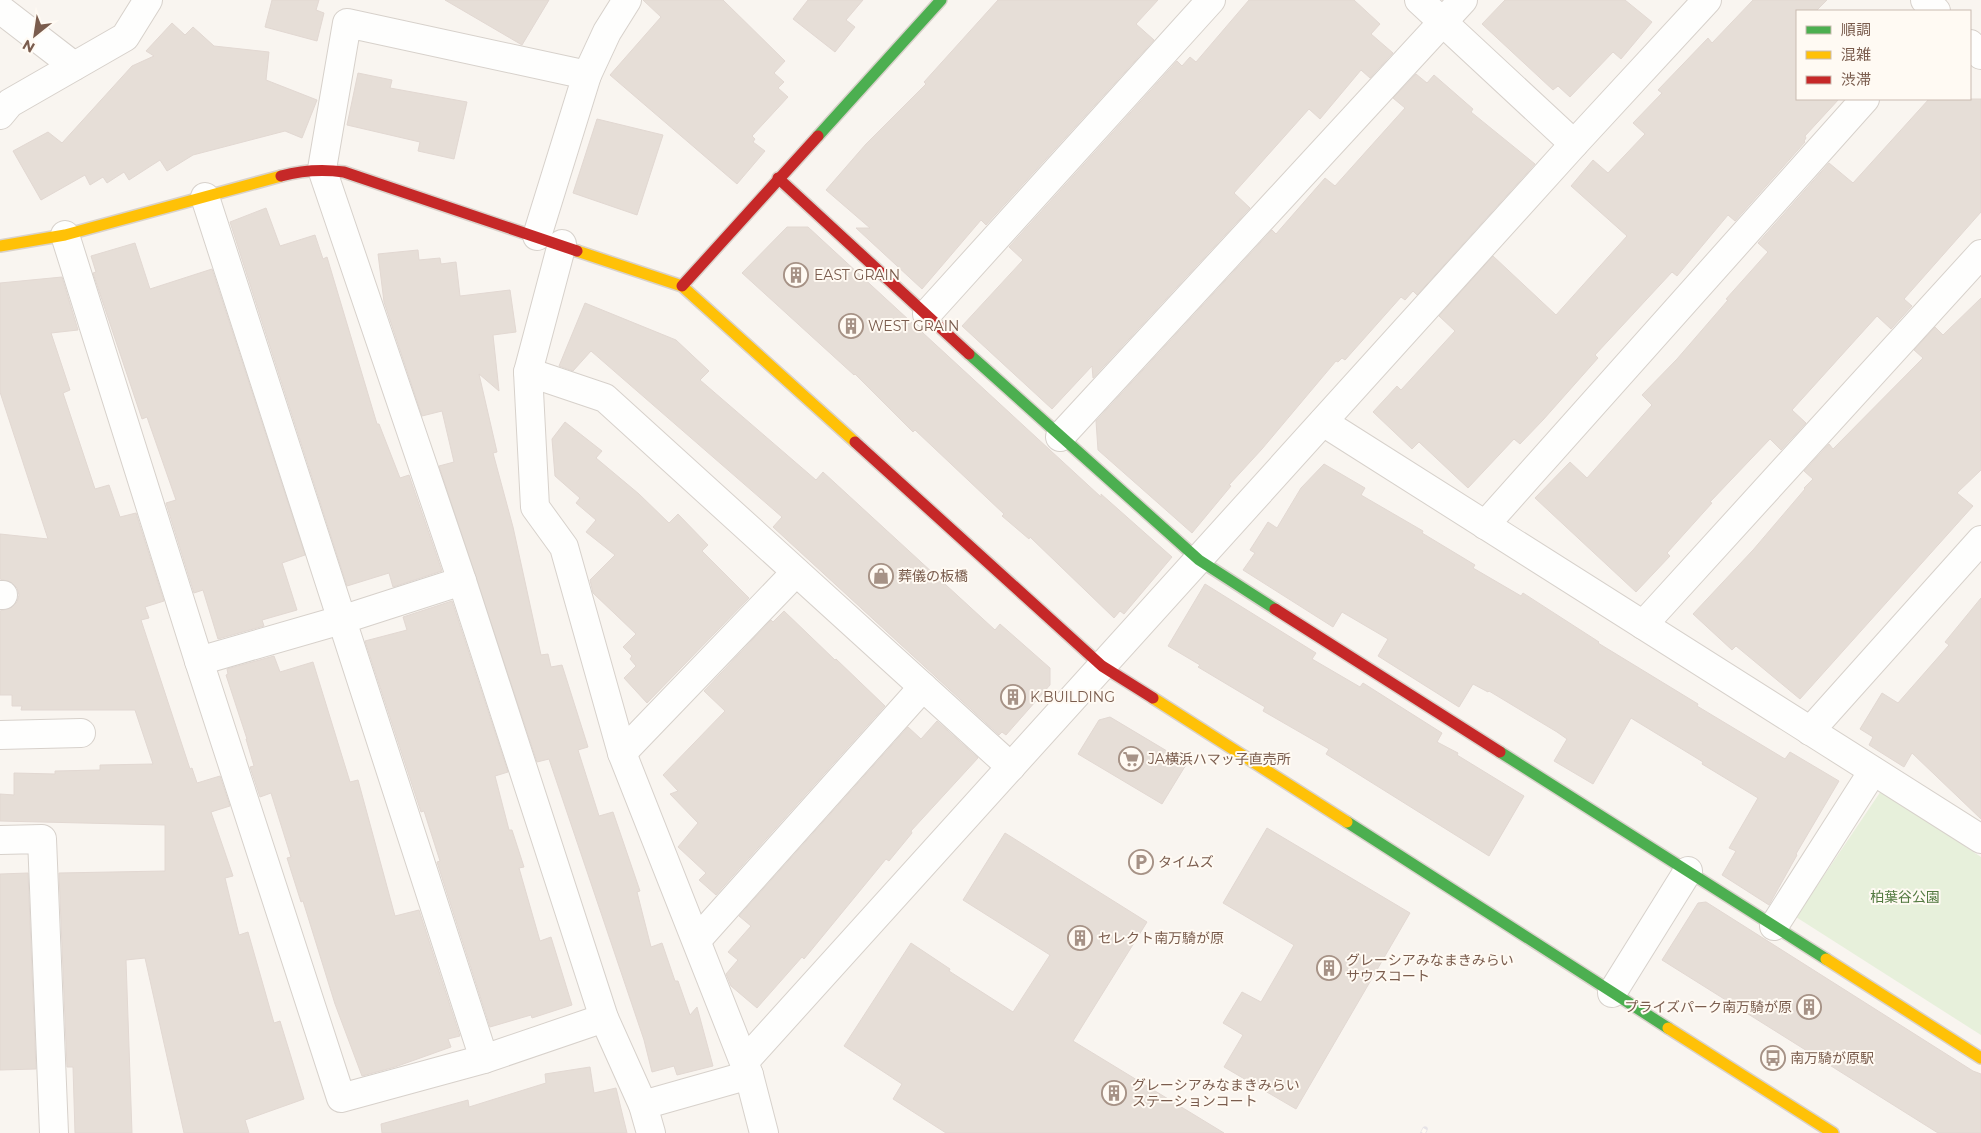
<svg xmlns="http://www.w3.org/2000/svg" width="1981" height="1133" font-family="Montserrat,'Noto Sans JP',sans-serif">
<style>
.green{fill:#e7f0db}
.building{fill:#e6ded7;stroke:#e2d8d2}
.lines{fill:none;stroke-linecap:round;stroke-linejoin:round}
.street-casing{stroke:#d7d1cb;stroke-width:30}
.fast-casing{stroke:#d9d2cb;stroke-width:14}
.slow-casing{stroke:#d9d2cb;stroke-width:14}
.jam-casing{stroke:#d9d2cb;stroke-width:14}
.street{stroke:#fefefd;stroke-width:28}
.fast{stroke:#4caf50;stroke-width:11}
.slow{stroke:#ffc107;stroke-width:11}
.jam{stroke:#c62828;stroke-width:11}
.rail-casing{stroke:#e6e3e7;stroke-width:5.5}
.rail{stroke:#fffaf3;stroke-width:4;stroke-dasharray:11;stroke-linecap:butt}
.labels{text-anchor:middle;stroke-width:4;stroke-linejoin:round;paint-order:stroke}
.poi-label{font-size:14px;fill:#7a5c4d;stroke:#fffaf3;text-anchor:start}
.park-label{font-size:14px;fill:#537a41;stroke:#fffaf3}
</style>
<rect width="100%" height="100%" fill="#f9f5f0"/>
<path class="green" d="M1881,791L1981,857V1035L1796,917Z"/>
<g class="building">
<path d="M272,0H319L316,10L324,13L317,41L265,27Z"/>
<path d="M445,0H549L522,45Z"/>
<path d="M643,0H723L785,61L774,73L784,82L778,88L788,97L752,136L755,139L753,142L765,151L737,184L610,75L661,17Z"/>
<path d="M808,0H863L846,20L855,27L835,52L793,19Z"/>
<path d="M998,0H1158L1136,24L1154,40L986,225L981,220L922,289L856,228H870L826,190L866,144L926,84L924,82Z"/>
<path d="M1249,0H1354L1380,24L1371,34L1393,53L1370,78L1361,70L1320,119L1309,109L1234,193L1250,208L1093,378L1092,366L1052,409L962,326L1023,260L1009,247L1177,61L1182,66L1190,57L1196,62Z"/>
<path d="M1505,0H1625L1652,22L1621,59L1613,52L1570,97L1558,86L1553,90L1482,24Z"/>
<path d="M1753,0H1827L1816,11H1797V99H1839L1805,136L1806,138L1804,141L1805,142L1735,221L1728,215L1677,276L1672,272L1595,355L1598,358L1543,420L1520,444L1514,439L1468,488L1419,442L1412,449L1373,412L1397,386L1401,390L1455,331L1439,316L1493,256L1556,315L1627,236L1571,186L1593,160L1608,173L1645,134L1633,123L1662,93L1658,90L1708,38L1712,43Z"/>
<path d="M172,23L185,35L193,27L214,46L269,52L266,80L317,100L302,138L285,131L193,155L167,171L160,160L129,180L124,172L107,183L103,177L90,185L85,175L41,200L13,151L48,132L62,143L132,66L154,56L146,51Z"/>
<path d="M358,73L392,80L390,88L467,102L454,159L418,151L420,142L347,125Z"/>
<path d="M1416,74L1427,83L1434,75L1473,109L1471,112L1535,164L1417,295L1413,291L1405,300L1401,297L1345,360L1342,358L1338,362L1336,361L1262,449L1229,485L1231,486L1192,533L1098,450L1096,421L1272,230L1276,234L1325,178L1335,186L1405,108L1393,98Z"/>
<path d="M1929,99H1981V212L1904,299L1912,306L1891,329L1877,316L1792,410L1806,423L1781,450L1770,439L1710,502L1712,503L1667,553L1670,556L1636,592L1535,498L1570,462L1587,478L1652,405L1642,395L1677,359L1728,300L1726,299L1768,252L1758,243L1829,163L1853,183Z"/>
<path d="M597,119L663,135L637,215L573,193Z"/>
<path d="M266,208L280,246L315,235L323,259L327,257L377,424H379L400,478L409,475L442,571L393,587L389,573L347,586L230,222Z"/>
<path d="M787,227H808L1101,497V494L1172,557L1124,614L1120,611L1114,618L1030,537L1029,539L1002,516L1004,514L915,430L913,432L855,374L854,375L742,273Z"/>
<path d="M135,243L150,289L212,269L305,555L282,563L297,610L262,620L264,626L218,639L203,590L194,593L166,503L176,500L147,417L142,419L93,273L96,272L91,256Z"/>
<path d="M418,250L419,260L440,258L441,264L456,262L460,296L510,290L516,332L493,335L499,391L479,374L497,452L493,453L513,527L541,655L548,654L551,667L562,665L588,747L578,750L599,816L613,812L640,891L637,892L651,947L662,943L675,981H678L690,1015L697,1007L713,1066L677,1075L674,1066L652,1072L644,1040L549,759L537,762L439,466L454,462L442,411L422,416L384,302L378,254Z"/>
<path d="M62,277L78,330L51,333L70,390L63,393L95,489L109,485L120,517L136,513L164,601L145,607L149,618L141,620L190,769L192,768L197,783L220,776L230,806L211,812L233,876L225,878L239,935L248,932L274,1023L280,1021L304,1099L245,1120L249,1133H184L145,958L126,960L132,1133H75L73,1067H67L59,873L165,871V825L0,821V794L14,795V773L55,774V771L100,770V765L153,764L135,710H21L22,706H12V695H0V611L11,608L17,602L19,595L17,588L11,582L0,579V534L48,539L0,392V283Z"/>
<path d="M1981,298V470L1957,493L1973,506L1800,699L1736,646L1732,650L1693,614L1753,550L1805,489L1804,488L1813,479L1804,471L1829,444L1833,449L1923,358L1914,350L1935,327L1943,335Z"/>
<path d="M585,303L676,340L709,371L700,380L816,480L823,472L995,630L1000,624L1050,668V685L1006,735L1002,732L999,735L773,527L782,517L591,351L573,371L559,366Z"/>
<path d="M565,422L602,451L596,458L639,494L669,523L678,514L708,545L702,551L749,598L647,703L624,678L636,666L630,659L632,656L623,647L636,634L593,593L590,580L615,555L586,532L596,520L576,503L580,498L555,476L552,439Z"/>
<path d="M1324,464L1365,488L1361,495L1423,531L1422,533L1475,565L1473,568L1521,596L1523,593L1599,642L1598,643L1698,704L1697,706L1785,759L1790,752L1839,781L1796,854L1797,855L1769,905L1722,875L1736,851L1729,848L1758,798L1702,764L1703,762L1631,718L1593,784L1554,761L1567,739L1557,732L1489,691L1488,692L1473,684L1459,707L1378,656L1388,639L1342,612L1333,627L1243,570L1255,553L1250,550L1268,522L1277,528L1301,488Z"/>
<path d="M1205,584L1316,653L1312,659L1360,687L1363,683L1442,733L1437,742L1458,753L1457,755L1524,796L1489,856L1326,754L1329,749L1263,711L1265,707L1198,667L1200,665L1168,646Z"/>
<path d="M1981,598V819L1912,753L1904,767L1869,745L1873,737L1860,729L1882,693L1898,703L1949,645L1945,642Z"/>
<path d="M452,601L508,772L495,776L509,830H512L524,867L519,868L540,941L551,937L572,1005L532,1018L531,1015L490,1027L437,862L440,861L424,811L421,812L365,641L407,630L403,617Z"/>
<path d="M784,611L835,660L836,659L885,706L716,895L699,880L706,873L678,847L698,823L670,794L678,791L663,775L725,711L704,691L771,620L773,622Z"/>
<path d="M274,656L280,672L313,662L350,782L358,780L395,916L419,910L460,1036L448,1039L451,1047L395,1067L362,1076L335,1004L303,901L301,902L287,858L291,857L271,793L260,797L250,767L254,766L246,739H247L226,675L228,674L227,669Z"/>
<path d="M1110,717L1187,763L1162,804L1078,754L1099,720Z"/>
<path d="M937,721L978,758L911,831L912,833L889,861L886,859L804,959L802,957L757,1008L731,986L726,974L738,960L728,952L751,926L739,916L908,727L921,739Z"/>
<path d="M1267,828L1410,913L1296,1109L1224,1067L1243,1035L1223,1023L1242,992L1261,1002L1294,945L1223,903Z"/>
<path d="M1005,833L1147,922L1073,1041L1224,1133H946L893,1099L902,1084L844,1046L911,943L950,969L949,971L1013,1012L1050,955L963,900Z"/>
<path d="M28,873L36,1069L0,1070V874Z"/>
<path d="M1706,902L1973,1071L1981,1074V1133H1938L1662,960L1698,903Z"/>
<path d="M590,1067L594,1093L616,1088L627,1133H382L381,1124L468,1100L469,1107L546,1083L545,1074Z"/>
</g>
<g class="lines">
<defs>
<g id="street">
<path d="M1419,0L1574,144"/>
<path d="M1925,0L1936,11"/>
<path d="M0,9L74,66"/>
<path d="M1970,44L1981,55"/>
<path d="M587,75L347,23L322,169L462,581L604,1018L643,1105L651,1133"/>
<path d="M0,115L10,103L125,37L148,0"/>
<path d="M205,197L484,1059"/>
<path d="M65,235L199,661L341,1098L484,1059L604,1018"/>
<path d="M537,236L587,75L607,32L627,0"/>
<path d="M562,244L528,372L535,507L564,547L622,753L749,1075L764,1133"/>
<path d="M927,314L1211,0"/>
<path d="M528,372L605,398L1011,767"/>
<path d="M1323,422L1981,839"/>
<path d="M1060,437L1463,0"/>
<path d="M1485,525L1865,99"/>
<path d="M0,595H3"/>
<path d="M1643,625L1981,254"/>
<path d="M199,661L341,620L462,581"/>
<path d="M1810,731L1981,540"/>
<path d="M0,735L81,733"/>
<path d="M622,753L796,572"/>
<path d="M0,840L42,839L54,1133"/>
<path d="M1774,926L1873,771"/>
<path d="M697,940L923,687"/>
<path d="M1612,993L1688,871"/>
<path d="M744,1062L1574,144L1707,0"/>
<path d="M643,1105L749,1075"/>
</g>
<g id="fast">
<path d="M818,136L941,0"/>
<path d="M969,354L1199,560L1275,609"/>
<path d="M1500,752L1826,959"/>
<path d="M1347,822L1668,1028"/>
</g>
<g id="slow">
<path d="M0,246L65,235L281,176"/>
<path d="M577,251L682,286L855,442"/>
<path d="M1153,698L1347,822"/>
<path d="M1826,959L1981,1058"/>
<path d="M1668,1028L1833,1133"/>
</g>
<g id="jam">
<path d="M281,176C303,170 322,169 344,172L577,251"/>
<path d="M778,178L969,354"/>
<path d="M682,286L818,136"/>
<path d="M855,442L1102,666L1153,698"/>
<path d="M1275,609L1500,752"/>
</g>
</defs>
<use href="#street" class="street-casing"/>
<use href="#fast" class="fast-casing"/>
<use href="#slow" class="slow-casing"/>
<use href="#jam" class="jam-casing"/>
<use href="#street" class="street"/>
<use href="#fast" class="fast"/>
<use href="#slow" class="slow"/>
<use href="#jam" class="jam"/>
<defs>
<path id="rail" d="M1423,1133L1425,1129"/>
</defs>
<use href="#rail" class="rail-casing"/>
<use href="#rail" class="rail"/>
</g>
<defs>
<symbol id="building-ring" viewBox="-11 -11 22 22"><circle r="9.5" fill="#fffaf3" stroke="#a69286" stroke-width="1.5"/><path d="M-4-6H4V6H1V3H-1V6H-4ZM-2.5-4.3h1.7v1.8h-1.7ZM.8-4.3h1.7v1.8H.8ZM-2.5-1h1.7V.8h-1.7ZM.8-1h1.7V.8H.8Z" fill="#a69286"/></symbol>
<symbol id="shop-ring" viewBox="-11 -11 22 22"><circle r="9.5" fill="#fffaf3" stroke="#a69286" stroke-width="1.5"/><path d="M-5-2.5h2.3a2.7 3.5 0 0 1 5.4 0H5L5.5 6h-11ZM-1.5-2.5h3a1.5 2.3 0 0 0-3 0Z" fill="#a69286"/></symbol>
<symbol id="supermarket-ring" viewBox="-11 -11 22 22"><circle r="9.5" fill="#fffaf3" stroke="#a69286" stroke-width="1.5"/><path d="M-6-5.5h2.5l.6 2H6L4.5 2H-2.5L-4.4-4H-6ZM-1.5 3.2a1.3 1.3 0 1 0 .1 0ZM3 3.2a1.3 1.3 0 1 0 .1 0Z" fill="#a69286"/></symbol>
<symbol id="parking-ring" viewBox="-11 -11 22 22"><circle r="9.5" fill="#fffaf3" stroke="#a69286" stroke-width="1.5"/><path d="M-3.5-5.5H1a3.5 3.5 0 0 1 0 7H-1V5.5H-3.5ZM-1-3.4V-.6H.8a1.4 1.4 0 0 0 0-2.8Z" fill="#a69286"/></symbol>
<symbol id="bus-ring" viewBox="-11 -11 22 22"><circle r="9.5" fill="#fffaf3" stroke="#a69286" stroke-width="1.5"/><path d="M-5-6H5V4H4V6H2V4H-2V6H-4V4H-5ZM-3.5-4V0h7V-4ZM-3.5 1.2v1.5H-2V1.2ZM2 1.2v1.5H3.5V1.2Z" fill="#a69286"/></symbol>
</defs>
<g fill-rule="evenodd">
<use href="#building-ring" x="782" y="261" width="28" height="28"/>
<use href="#building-ring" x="837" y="312" width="28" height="28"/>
<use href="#shop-ring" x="867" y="562" width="28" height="28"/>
<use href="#building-ring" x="999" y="683" width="28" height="28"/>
<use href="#supermarket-ring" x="1117" y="745" width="28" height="28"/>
<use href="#parking-ring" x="1127" y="848" width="28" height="28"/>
<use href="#building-ring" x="1066" y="924" width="28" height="28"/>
<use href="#building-ring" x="1315" y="954" width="28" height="28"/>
<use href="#building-ring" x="1795" y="993" width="28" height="28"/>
<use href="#bus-ring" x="1759" y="1044" width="28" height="28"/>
<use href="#building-ring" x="1100" y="1079" width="28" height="28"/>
</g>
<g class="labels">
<g class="poi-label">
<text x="814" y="280">EAST GRAIN</text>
<text x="868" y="331">WEST GRAIN</text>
<text x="898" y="581">葬儀の板橋</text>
<text x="1030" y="702">K.BUILDING</text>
<text x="1148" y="764">JA横浜ハマッ子直売所</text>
<text x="1158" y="867">タイムズ</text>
<text x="1098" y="943">セレクト南万騎が原</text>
<text x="1346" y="965">グレーシアみなまきみらい<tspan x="1346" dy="16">サウスコート</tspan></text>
<text x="1792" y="1012" text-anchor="end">プライズパーク南万騎が原</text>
<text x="1790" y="1063">南万騎が原駅</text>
<text x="1132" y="1090">グレーシアみなまきみらい<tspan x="1132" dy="16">ステーションコート</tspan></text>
</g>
<g class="park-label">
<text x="1905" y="902">柏葉谷公園</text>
</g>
</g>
<rect x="1796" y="10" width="175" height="90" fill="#fffaf3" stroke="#cabbb1"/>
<rect x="1806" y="26" width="25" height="8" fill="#4caf50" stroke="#cabbb1"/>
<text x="1841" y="35" font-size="15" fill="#7a5c4d">順調</text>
<rect x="1806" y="51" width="25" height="8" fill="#ffc107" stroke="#cabbb1"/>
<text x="1841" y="60" font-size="15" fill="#7a5c4d">混雑</text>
<rect x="1806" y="76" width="25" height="8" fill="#c62828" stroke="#cabbb1"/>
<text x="1841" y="85" font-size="15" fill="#7a5c4d">渋滞</text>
<g transform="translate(35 35) rotate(210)" stroke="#fffaf3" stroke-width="4" paint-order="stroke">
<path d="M0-4L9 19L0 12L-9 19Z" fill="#7a5c4d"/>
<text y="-8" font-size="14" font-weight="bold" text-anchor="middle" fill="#7a5c4d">N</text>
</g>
</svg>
